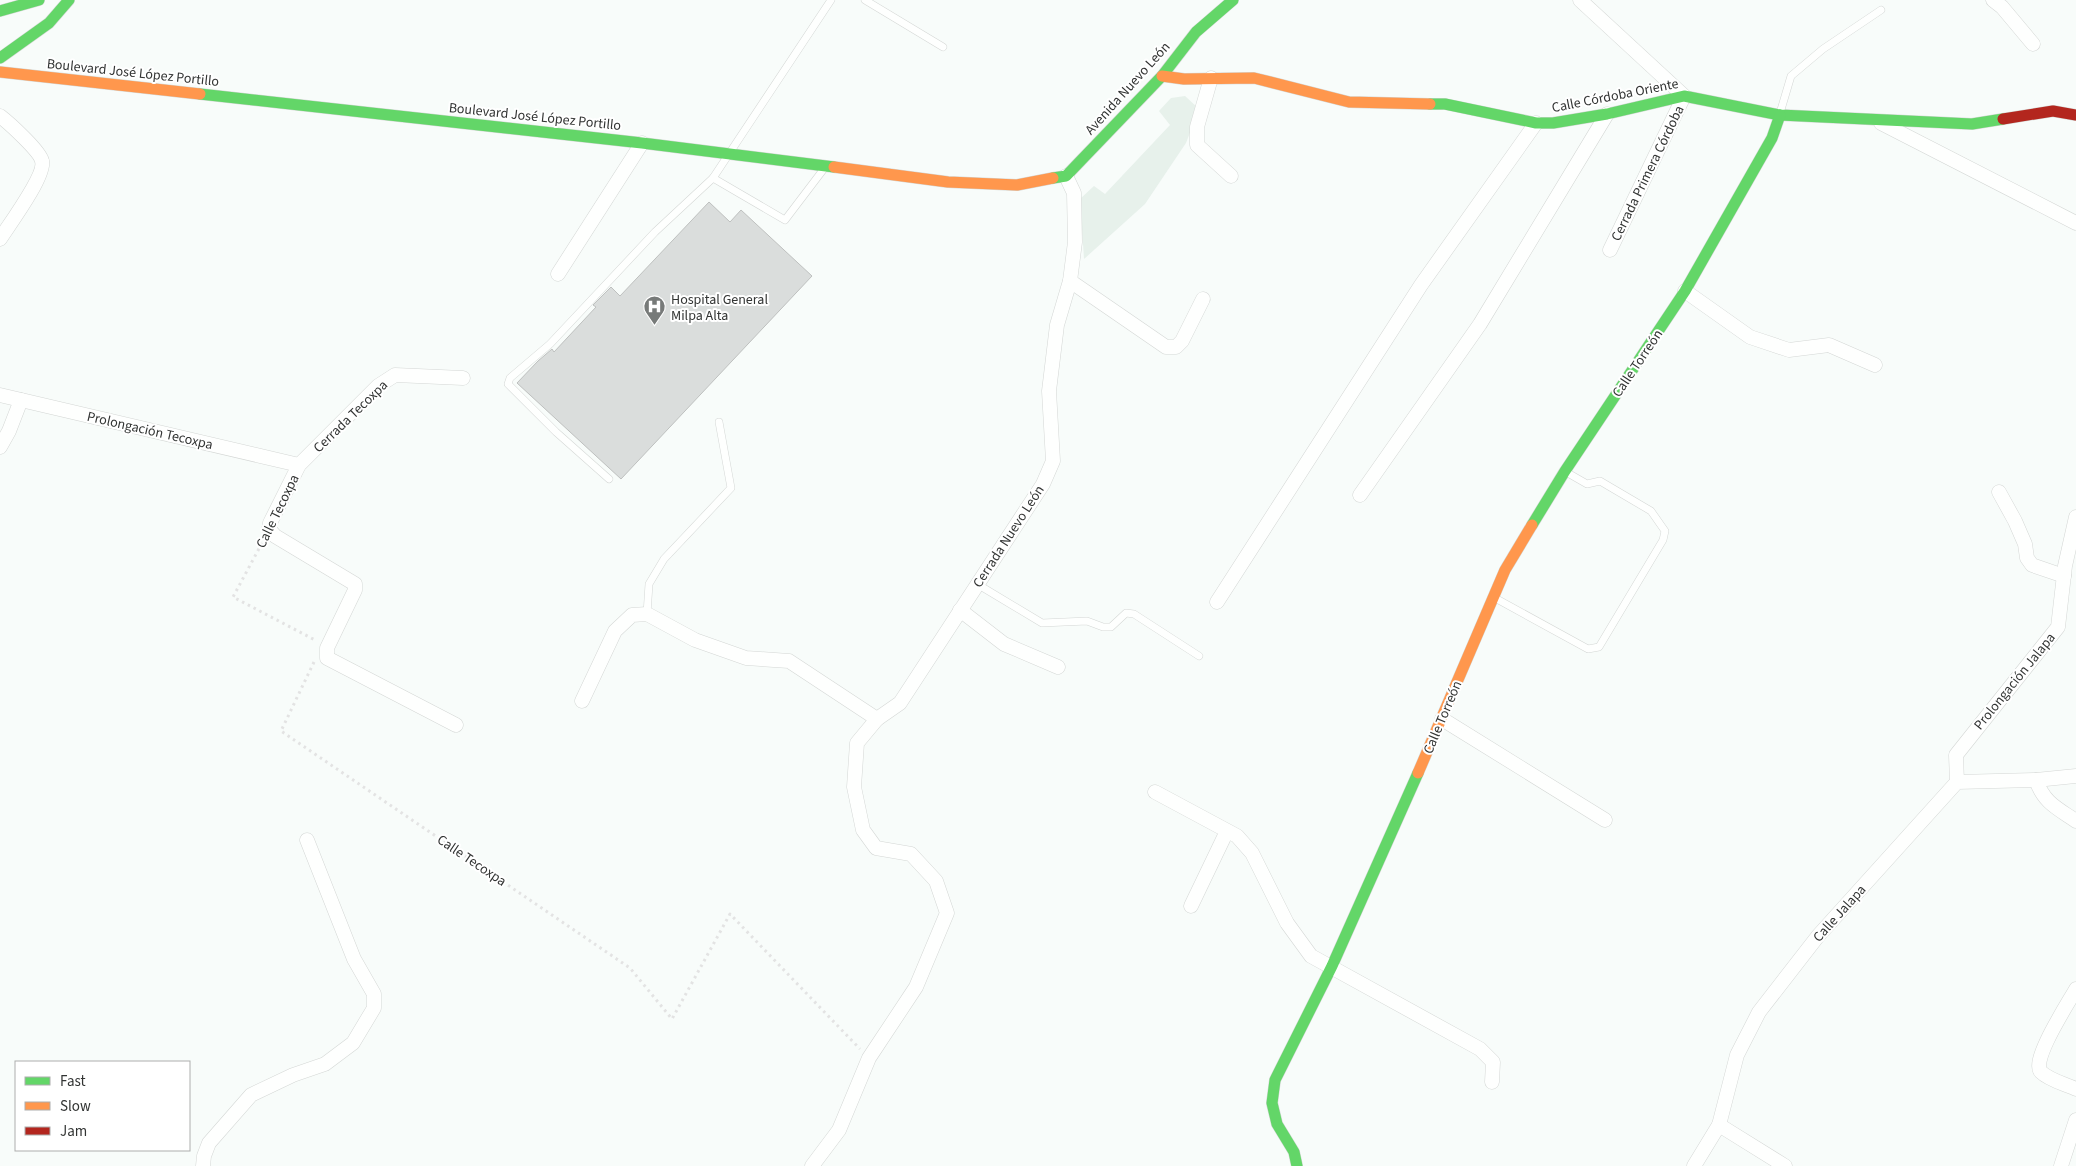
<svg xmlns="http://www.w3.org/2000/svg" width="2076" height="1166" font-family="'Source Sans 3',sans-serif">
<style>
.built{fill:#e7f1eb}
.building{fill:#dadddc;stroke:#bec0bf}
.lines{fill:none;stroke-linecap:round;stroke-linejoin:round}
.lane-casing{stroke:#d4d7d5;stroke-width:8}
.street-casing{stroke:#d4d7d5;stroke-width:15}
.fast-casing{stroke:#d4d7d5;stroke-width:12}
.slow-casing{stroke:#d4d7d5;stroke-width:12}
.jam-casing{stroke:#d4d7d5;stroke-width:12}
.path{stroke:#e3e3e3;stroke-width:3;stroke-dasharray:2.5 4;stroke-linecap:butt}
.lane{stroke:#fefffe;stroke-width:7}
.street{stroke:#fefffe;stroke-width:14}
.fast{stroke:#63d668;stroke-width:11}
.slow{stroke:#ff974d;stroke-width:11}
.jam{stroke:#b3261e;stroke-width:11}
.labels{text-anchor:middle;stroke-width:4;stroke-linejoin:round;paint-order:stroke}
.street-label{font-size:14px;fill:#323433;stroke:#fff}
.poi-label{font-size:14px;fill:#323433;stroke:#fff;text-anchor:start}
</style>
<rect width="100%" height="100%" fill="#f8fcfa"/>
<path class="built" d="M1185,96L1199,109L1186,143L1145,204L1084,259L1080,199L1094,186L1105,194L1170,125L1159,111L1171,98Z"/>
<path class="building" d="M709,202L730,222L741,210L812,276L621,479L517,383L538,361L552,349L554,352L596,307L593,305L611,287L620,296Z"/>
<g class="lines">
<defs>
<g id="lane">
<path d="M865,0L943,47"/>
<path d="M1780,113L1791,76L1823,49L1881,10"/>
<path d="M823,170L785,220L713,178L831,0"/>
<path d="M609,479L556,432L508,384L510,378L550,344L655,232L713,178"/>
<path d="M977,584L1042,623L1087,621L1103,627H1111L1126,613L1134,614L1199,656"/>
<path d="M1495,598L1588,649L1599,647L1663,540L1665,531L1651,511L1600,481L1587,484L1566,472"/>
<path d="M647,614L649,584L664,559L731,488L719,422"/>
</g>
<g id="street">
<path d="M1580,0L1684,96L1610,250"/>
<path d="M1993,0L2002,7L2033,44"/>
<path d="M1211,78L1197,127V145L1231,176"/>
<path d="M0,116C9,123 40,151 42,161C46,175 9,225 0,239"/>
<path d="M1881,123L2076,223"/>
<path d="M558,274L642,143"/>
<path d="M1070,281L1166,347H1176L1182,341L1203,299"/>
<path d="M1685,291L1750,337L1789,350L1829,345L1875,365"/>
<path d="M0,395L299,465"/>
<path d="M0,447L9,431L21,400"/>
<path d="M1999,492L2015,521L2025,544L2027,558L2032,565L2064,576"/>
<path d="M1360,495L1480,324L1607,114"/>
<path d="M1217,602L1421,285L1536,123"/>
<path d="M960,610L1004,644L1058,667"/>
<path d="M582,701L615,631L632,615L647,614L695,640L746,658L789,661L877,719L857,743L854,787L863,830L876,848L911,854L936,881L947,913L916,987L869,1058L839,1130L812,1166"/>
<path d="M877,719L900,703L1043,484L1053,461L1049,391L1057,325L1070,281L1075,242L1074,193L1066,176"/>
<path d="M1442,719L1605,820"/>
<path d="M456,725L327,658V648L355,590V584L275,536L269,529L270,523L299,465L378,386L395,375L463,378"/>
<path d="M2036,780C2044,803 2057,808 2076,821"/>
<path d="M1957,782L1956,755L2058,627L2065,566L2076,517"/>
<path d="M1155,792L1237,836L1252,853L1287,923L1311,956L1480,1049L1493,1062L1492,1082"/>
<path d="M1191,906L1227,831"/>
<path d="M2076,989C2069,1002 2030,1061 2041,1072C2049,1080 2065,1084 2076,1089"/>
<path d="M1719,1125L1785,1166"/>
<path d="M203,1166L204,1156L209,1143L251,1095L293,1075L325,1064L353,1043L374,1008V994L354,959L307,840"/>
<path d="M1694,1166L1719,1125L1737,1055L1759,1012L1818,936L1957,782L2036,780L2076,776"/>
<path d="M2061,1166L2076,1120"/>
</g>
<g id="fast">
<path d="M0,11L39,0"/>
<path d="M0,58L49,23L69,0"/>
<path d="M200,94L642,143L834,167"/>
<path d="M1430,104H1445L1536,123H1553L1607,114L1684,96L1780,115L1972,124L2003,119"/>
<path d="M1053,178L1066,176L1162,76L1196,32L1233,0"/>
<path d="M1532,525L1565,471L1685,291L1772,138L1780,115"/>
<path d="M1297,1166L1294,1152L1277,1124L1272,1103L1275,1080L1332,966L1418,773"/>
</g>
<g id="slow">
<path d="M0,72L200,94"/>
<path d="M1162,76L1184,79L1254,78L1349,102L1430,104"/>
<path d="M834,167L948,182L1017,185L1053,178"/>
<path d="M1418,773L1505,570L1532,525"/>
</g>
<path id="jam" d="M2003,119L2053,111L2076,115"/>
</defs>
<use href="#lane" class="lane-casing"/>
<use href="#street" class="street-casing"/>
<use href="#fast" class="fast-casing"/>
<use href="#slow" class="slow-casing"/>
<use href="#jam" class="jam-casing"/>
<g class="path">
<path d="M262,543L233,597L315,640"/>
<path d="M314,662L281,731L630,968L672,1019L730,914L860,1049"/>
</g>
<use href="#lane" class="lane"/>
<use href="#street" class="street"/>
<use href="#fast" class="fast"/>
<use href="#slow" class="slow"/>
<use href="#jam" class="jam"/>
</g>
<defs>
<symbol id="hospital-pin" viewBox="-11 -11 22 30"><path d="M0 17L-7.5 6A9.5 9.5 0 1 1 7.5 6Z" fill="#777a79" stroke="#fff"/><path d="M-5-5h3v3.5h4V-5h3V5h-3V1.5h-4V5h-3Z" fill="#fff"/></symbol>
</defs>
<g fill-rule="evenodd">
<use href="#hospital-pin" x="642" y="294" width="25" height="34"/>
</g>
<g class="labels">
<g class="street-label">
<text transform="translate(133 72) rotate(6)" y="5">Boulevard José López Portillo</text>
<text transform="translate(1127 88) rotate(-48)" y="5">Avenida Nuevo León</text>
<text transform="translate(1615 95) rotate(-11)" y="5">Calle Córdoba Oriente</text>
<text transform="translate(535 116) rotate(6)" y="5">Boulevard José López Portillo</text>
<text transform="translate(1647 173) rotate(-64)" y="5">Cerrada Primera Córdoba</text>
<text transform="translate(1637 363) rotate(-56)" y="5">Calle Torreón</text>
<text transform="translate(350 416) rotate(-44)" y="5">Cerrada Tecoxpa</text>
<text transform="translate(150 430) rotate(13)" y="5">Prolongación Tecoxpa</text>
<text transform="translate(277 511) rotate(-64)" y="5">Calle Tecoxpa</text>
<text transform="translate(1008 536) rotate(-57)" y="5">Cerrada Nuevo León</text>
<text transform="translate(2014 681) rotate(-51)" y="5">Prolongación Jalapa</text>
<text transform="translate(1442 717) rotate(-67)" y="5">Calle Torreón</text>
<text transform="translate(472 860) rotate(34)" y="5">Calle Tecoxpa</text>
<text transform="translate(1839 913) rotate(-48)" y="5">Calle Jalapa</text>
</g>
<g class="poi-label">
<text x="671" y="304">Hospital General<tspan x="671" dy="16">Milpa Alta</tspan></text>
</g>
</g>
<rect x="15" y="1061" width="175" height="90" fill="#ffffff" stroke="#adaead"/>
<rect x="25" y="1077" width="25" height="8" fill="#63d668" stroke="#adaead"/>
<text x="60" y="1086" font-size="15" fill="#323433">Fast</text>
<rect x="25" y="1102" width="25" height="8" fill="#ff974d" stroke="#adaead"/>
<text x="60" y="1111" font-size="15" fill="#323433">Slow</text>
<rect x="25" y="1127" width="25" height="8" fill="#b3261e" stroke="#adaead"/>
<text x="60" y="1136" font-size="15" fill="#323433">Jam</text>
</svg>
